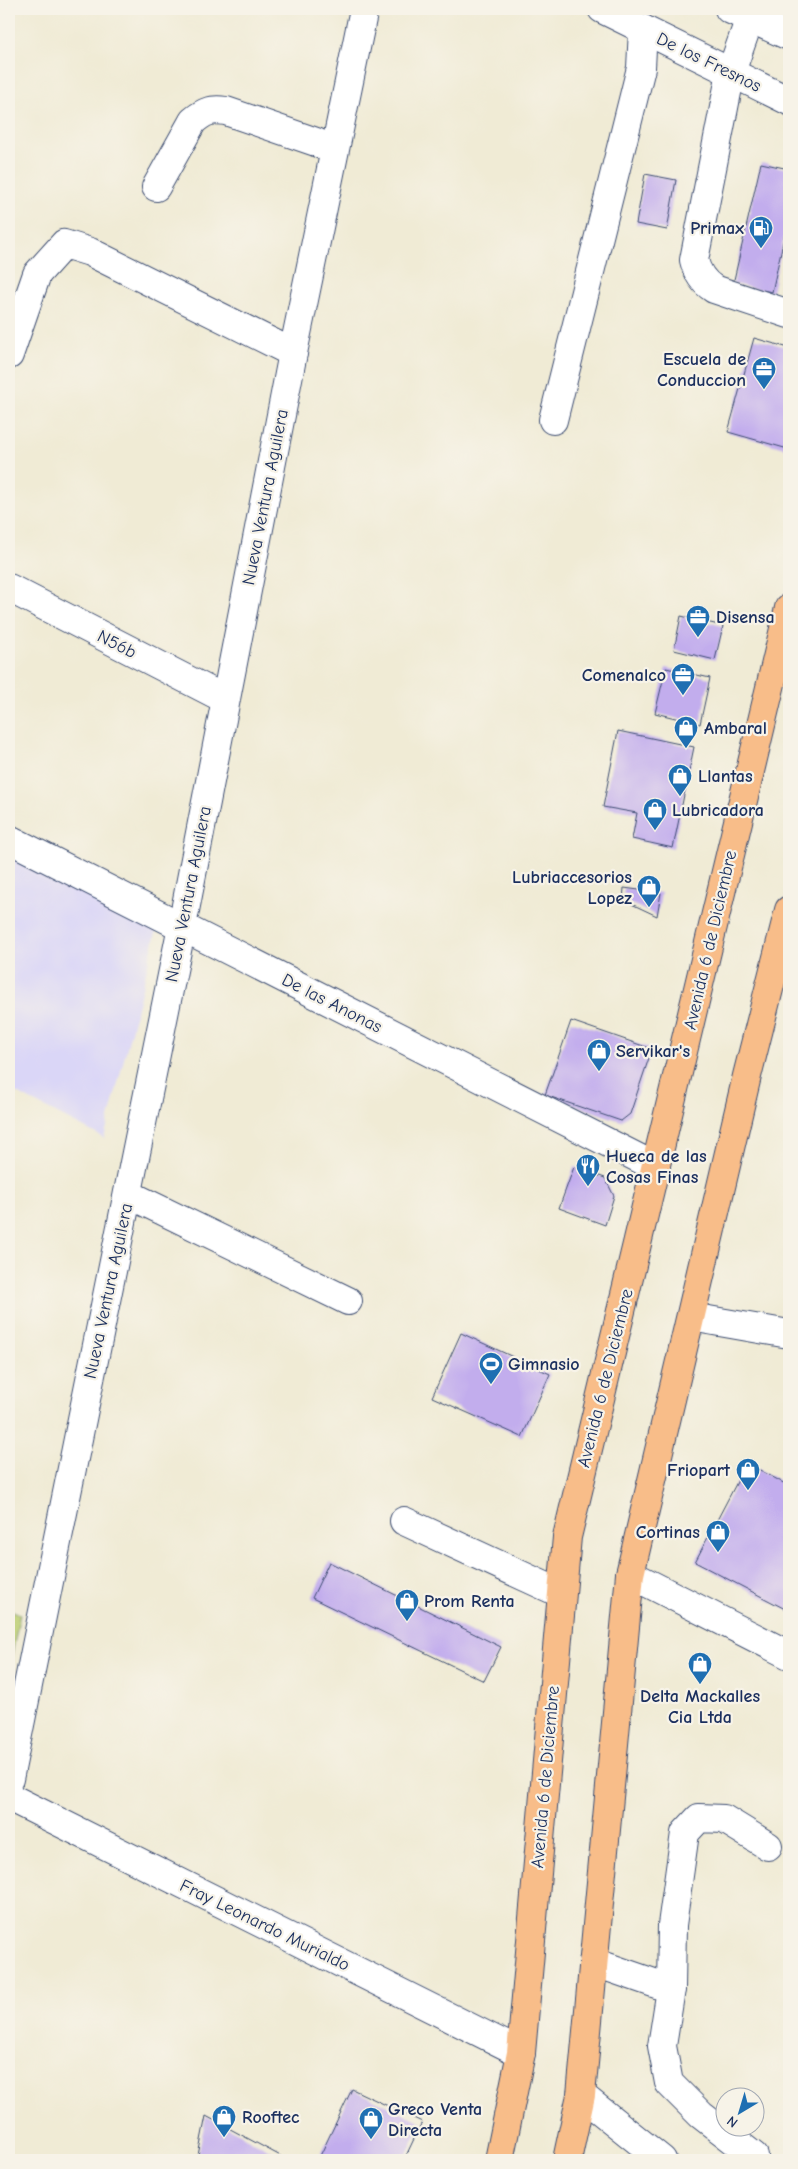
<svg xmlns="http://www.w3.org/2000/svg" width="798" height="2169" font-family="'Comic Neue',sans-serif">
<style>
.built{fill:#dad6f7}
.green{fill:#bacd70;stroke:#6a7e67}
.building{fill:#c2aded}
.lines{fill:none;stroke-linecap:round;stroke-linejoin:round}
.minor-casing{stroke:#3b4b70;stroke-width:30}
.major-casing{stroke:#3b4b70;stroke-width:30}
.minor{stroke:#fff;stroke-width:28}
.major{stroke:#f8bd89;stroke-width:28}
.labels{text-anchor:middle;stroke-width:4.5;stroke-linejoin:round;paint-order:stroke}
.street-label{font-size:18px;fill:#1b2f5e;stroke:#f7f3e8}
.poi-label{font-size:18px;font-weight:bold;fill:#1b2f5e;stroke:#f7f3e8;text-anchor:start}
</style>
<rect width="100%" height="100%" fill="#f7f3e8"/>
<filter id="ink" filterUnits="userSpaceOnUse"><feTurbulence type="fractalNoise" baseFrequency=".02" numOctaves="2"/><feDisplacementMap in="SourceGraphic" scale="10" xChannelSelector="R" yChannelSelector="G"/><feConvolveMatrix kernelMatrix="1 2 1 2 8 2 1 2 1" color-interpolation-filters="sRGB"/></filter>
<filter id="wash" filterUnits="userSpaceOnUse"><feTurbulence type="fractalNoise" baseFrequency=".0096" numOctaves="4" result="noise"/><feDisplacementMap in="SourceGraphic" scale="20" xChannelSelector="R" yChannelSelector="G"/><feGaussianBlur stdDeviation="1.12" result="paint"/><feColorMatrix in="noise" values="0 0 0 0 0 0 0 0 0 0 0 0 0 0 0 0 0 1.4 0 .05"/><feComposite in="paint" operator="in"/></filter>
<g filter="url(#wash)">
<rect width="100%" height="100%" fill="#f0ebd5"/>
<path class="built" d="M9,851L158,925L104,1138L9,1089Z"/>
<path class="green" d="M9,1609L20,1614L9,1670Z"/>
<g id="blocks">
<g class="building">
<path d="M761,163L789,169V215L772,292L733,284Z"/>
<path d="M645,174L676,180L667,230L636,224Z"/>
<path d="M754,338L789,348L788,449L728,432Z"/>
<path d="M681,616L723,626L715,660L674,650Z"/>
<path d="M666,668L710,678L700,724L655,713Z"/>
<path d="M618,731L694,747L673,848L632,839L637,813L603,807Z"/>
<path d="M624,888L661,893L657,916L623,900Z"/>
<path d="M571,1021L652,1049L630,1114L621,1121L545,1095Z"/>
<path d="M574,1167L605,1178L614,1196L605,1225L559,1208Z"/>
<path d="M461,1333L550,1374L522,1437L432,1397Z"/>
<path d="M747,1463L789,1486V1611L695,1562Z"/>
<path d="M329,1562L501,1647L484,1681L312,1598Z"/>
<path d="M352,2089L422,2122L404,2160H323L319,2158Z"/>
<path d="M206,2116L288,2160H197Z"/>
</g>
</g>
</g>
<g filter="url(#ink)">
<use href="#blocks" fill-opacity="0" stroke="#3b4b70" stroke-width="1"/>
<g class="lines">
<defs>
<g id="minor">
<path d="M602,9L789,101"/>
<path d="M729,9L789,36"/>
<path d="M750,18L731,72L694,260C697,273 703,282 714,289L789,314"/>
<path d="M156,187L193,121C205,111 211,109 226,111L316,142L334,151"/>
<path d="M9,355L37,274L64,244L90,252L293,353"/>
<path d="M553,420L641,68L643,29"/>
<path d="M9,588L225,699"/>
<path d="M9,839L656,1167"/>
<path d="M128,1194L348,1301"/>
<path d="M691,1317L789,1334"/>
<path d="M404,1521L560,1593"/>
<path d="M630,1574L789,1655"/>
<path d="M9,1779L182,926L293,353L364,9"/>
<path d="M9,1797L521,2053"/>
<path d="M593,1962L671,1989"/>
<path d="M581,2095L662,2160"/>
<path d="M754,2156L701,2115L669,2083L662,2046L671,1989L672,1925L685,1833L699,1818L724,1819L768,1846"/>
</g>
<g id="major">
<path d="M499,2160L521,2053L567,1537L789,608"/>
<path d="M567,2160L581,2095L630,1574L747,1076L789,910"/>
</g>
</defs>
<use href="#minor" class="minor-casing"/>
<use href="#major" class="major-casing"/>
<use href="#minor" class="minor"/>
<use href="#major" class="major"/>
</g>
</g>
<defs>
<symbol id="fuel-pin" viewBox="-11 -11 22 30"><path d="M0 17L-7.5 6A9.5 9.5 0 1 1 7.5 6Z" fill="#1f6fb2" stroke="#f7f3e8"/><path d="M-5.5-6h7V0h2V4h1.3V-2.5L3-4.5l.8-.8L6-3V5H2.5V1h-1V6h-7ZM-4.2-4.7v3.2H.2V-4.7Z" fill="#fff"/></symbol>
<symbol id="office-pin" viewBox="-11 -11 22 30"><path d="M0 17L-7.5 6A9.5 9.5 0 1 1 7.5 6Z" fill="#1f6fb2" stroke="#f7f3e8"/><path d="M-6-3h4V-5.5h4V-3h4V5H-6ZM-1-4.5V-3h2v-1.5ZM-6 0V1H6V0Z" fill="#fff"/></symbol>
<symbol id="shop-pin" viewBox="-11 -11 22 30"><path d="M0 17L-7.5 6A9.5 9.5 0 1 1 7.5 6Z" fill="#1f6fb2" stroke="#f7f3e8"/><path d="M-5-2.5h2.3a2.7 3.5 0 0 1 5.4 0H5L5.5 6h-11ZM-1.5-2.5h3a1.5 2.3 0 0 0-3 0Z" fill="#fff"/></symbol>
<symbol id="restaurant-pin" viewBox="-11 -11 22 30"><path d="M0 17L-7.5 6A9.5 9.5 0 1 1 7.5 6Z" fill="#1f6fb2" stroke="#f7f3e8"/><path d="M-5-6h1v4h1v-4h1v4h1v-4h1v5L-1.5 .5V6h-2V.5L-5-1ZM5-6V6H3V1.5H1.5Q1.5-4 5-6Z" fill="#fff"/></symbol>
<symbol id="stadium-pin" viewBox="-11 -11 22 30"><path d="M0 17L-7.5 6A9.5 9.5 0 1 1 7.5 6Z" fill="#1f6fb2" stroke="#f7f3e8"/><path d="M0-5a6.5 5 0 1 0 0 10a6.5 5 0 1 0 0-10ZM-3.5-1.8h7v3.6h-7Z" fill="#fff"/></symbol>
</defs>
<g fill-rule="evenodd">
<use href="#fuel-pin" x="747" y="214" width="28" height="38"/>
<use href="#office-pin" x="750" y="355" width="28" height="38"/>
<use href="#office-pin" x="684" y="603" width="28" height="38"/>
<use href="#office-pin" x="669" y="661" width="28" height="38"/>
<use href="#shop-pin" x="672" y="714" width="28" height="38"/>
<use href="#shop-pin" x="666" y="762" width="28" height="38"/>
<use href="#shop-pin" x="641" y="796" width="28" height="38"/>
<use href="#shop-pin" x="635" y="873" width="28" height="38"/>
<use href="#shop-pin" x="585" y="1037" width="28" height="38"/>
<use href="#restaurant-pin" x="574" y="1152" width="28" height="38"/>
<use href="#stadium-pin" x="477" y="1350" width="28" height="38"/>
<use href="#shop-pin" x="734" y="1456" width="28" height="38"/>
<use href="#shop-pin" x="704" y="1518" width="28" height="38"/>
<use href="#shop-pin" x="393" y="1587" width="28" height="38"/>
<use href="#shop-pin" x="686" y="1650" width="28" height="38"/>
<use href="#shop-pin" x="210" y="2103" width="28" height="38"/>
<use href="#shop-pin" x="357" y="2105" width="28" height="38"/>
</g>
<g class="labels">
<g class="street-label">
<text transform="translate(709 62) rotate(26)" y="6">De los Fresnos</text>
<text transform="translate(265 497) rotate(-79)" y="6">Nueva Ventura Aguilera</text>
<text transform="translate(117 644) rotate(27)" y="6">N56b</text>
<text transform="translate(188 894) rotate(-79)" y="6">Nueva Ventura Aguilera</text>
<text transform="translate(710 940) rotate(-77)" y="6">Avenida 6 de Diciembre</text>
<text transform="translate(332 1003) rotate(27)" y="6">De las Anonas</text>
<text transform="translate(108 1291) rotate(-78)" y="6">Nueva Ventura Aguilera</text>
<text transform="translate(605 1378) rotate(-76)" y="6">Avenida 6 de Diciembre</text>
<text transform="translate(545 1777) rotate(-85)" y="6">Avenida 6 de Diciembre</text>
<text transform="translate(265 1925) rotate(26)" y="6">Fray Leonardo Murialdo</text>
</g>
<g class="poi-label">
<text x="744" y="234" text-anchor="end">Primax</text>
<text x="746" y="365" text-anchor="end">Escuela de<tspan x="746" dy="21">Conduccion</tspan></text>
<text x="716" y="623">Disensa</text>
<text x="666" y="681" text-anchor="end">Comenalco</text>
<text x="704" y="734">Ambaral</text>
<text x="698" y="782">Llantas</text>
<text x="672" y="816">Lubricadora</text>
<text x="632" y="883" text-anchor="end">Lubriaccesorios<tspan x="632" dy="21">Lopez</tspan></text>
<text x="616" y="1057">Servikar's</text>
<text x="606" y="1162">Hueca de las<tspan x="606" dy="21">Cosas Finas</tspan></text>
<text x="508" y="1370">Gimnasio</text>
<text x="730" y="1476" text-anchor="end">Friopart</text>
<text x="700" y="1538" text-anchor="end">Cortinas</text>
<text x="424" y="1607">Prom Renta</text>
<text x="700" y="1702" text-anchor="middle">Delta Mackalles<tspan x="700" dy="21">Cia Ltda</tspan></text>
<text x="388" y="2115">Greco Venta<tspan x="388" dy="21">Directa</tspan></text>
<text x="242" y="2123">Rooftec</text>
</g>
</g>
<rect width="798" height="2169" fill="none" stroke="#f7f3e8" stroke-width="30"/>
<g transform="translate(740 2112) rotate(218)"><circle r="24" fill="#f7f3e8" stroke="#9fa5b1"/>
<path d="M0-4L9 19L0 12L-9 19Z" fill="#1f6fb2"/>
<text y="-8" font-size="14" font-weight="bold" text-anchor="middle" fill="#1b2f5e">N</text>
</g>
</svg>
